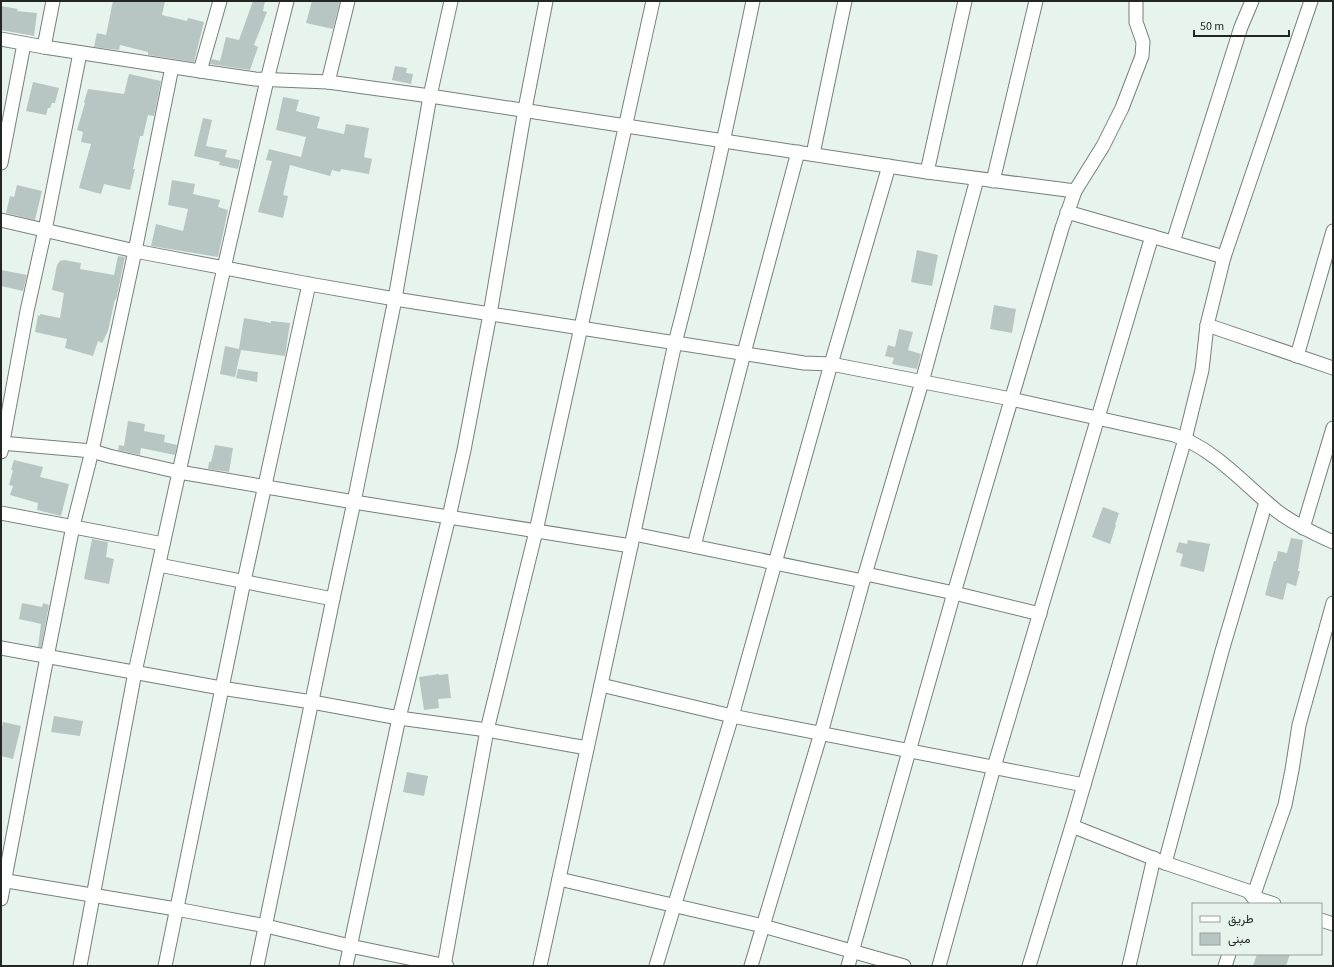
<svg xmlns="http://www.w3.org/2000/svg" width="1334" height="967" font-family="'Source Sans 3',Vazirmatn,sans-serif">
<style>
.building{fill:#b8c6c3}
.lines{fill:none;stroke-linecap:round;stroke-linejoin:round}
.street-casing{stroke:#75807a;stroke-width:15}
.street{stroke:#fff;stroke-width:13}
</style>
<rect width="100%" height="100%" fill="#e7f3ed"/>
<g class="building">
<path d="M113,1H165L162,15L187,21L188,18L204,22L194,62L148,55V52L120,45L119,50L94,47L97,33L106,35Z"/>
<path d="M253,1H265L263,11L267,12L254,45L258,47L250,70L210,64L212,59L220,61L226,37L239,40Z"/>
<path d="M312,1H340L333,29L306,23Z"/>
<path d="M1,6L18,9L17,11L37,13L34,36L1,30Z"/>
<path d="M395,66L407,68L406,73L413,74L411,84L392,80Z"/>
<path d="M129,74L161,81L154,116L148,115L143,136H140L133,169H135L130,190L104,184L101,194L79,188L91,144L81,142L83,132L77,130L85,103L84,102L88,89L124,94Z"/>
<path d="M33,82L59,88L55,103H52L50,108H48L46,115L26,111Z"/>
<path d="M283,97L299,100L296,111L320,117L317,128L344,134L346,124L369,128L364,157L372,159L369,174L341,169L340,172L332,170L330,176L290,165L283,195L288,196L283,218L258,212L272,161L266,160L269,149L301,157L306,137L276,130Z"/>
<path d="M203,118L212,120L206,146L227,150L225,157L240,160L238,169L219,165L220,162L194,156Z"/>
<path d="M172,180L195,184L193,194L220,200L218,207L228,210L218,257L151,246L156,224L183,231L188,209L168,205Z"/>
<path d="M17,185L42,191L35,220L6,213L10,196L14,197Z"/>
<path d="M917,250L938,255L932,286L911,282Z"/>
<path d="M118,256L125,257L116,300L115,299L108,331L102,343L98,341L93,356L65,348L67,339L35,332L38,315L40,316V314L60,318L64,293L52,290L57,265L60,261L64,260L81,263L80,269L114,275Z"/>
<path d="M1,270L27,275L23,291L1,286Z"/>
<path d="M994,305L1016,309L1012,333L990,329Z"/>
<path d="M244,318L271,323V321L290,323L285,356L241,350L235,377L220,374L225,346L239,349Z"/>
<path d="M899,329L913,332L908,350L921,354L917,369L892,364L894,358L885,356L888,345L895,347Z"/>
<path d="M238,369L258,372L257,382L236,378Z"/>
<path d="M128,421L145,424L144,431L165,435L164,442L177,445L175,455L141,448L140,455L118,450L119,445L124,446Z"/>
<path d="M215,445L233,448L229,472L208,469L209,462H211Z"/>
<path d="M14,460L43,467L40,477L69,484L61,516L37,510L38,503L10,495L13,486L9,485L13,470H11Z"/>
<path d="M1103,507L1119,513L1115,525H1116L1110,544L1092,537Z"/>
<path d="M1291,538L1303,540L1298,571H1300L1296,586L1287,583L1283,600L1265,595L1274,561H1276L1278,551L1287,553Z"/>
<path d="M92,539L108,542L106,557L114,559L109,584L84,579Z"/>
<path d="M1188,540L1210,544L1204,572L1180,566L1183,554L1176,552L1179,542L1187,544Z"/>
<path d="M22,603L42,607L43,603L49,605L41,647H38L41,624L19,619Z"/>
<path d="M439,674V675L448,674L451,698L438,699L439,708L424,710L419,677Z"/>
<path d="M54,716L83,721L80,736L51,732Z"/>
<path d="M3,722L21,726L13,759L1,756V731Z"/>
<path d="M407,772L428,776L424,796L403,792Z"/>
<path d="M1257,954H1290L1286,966H1253Z"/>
</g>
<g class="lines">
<defs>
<g id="street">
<path d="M1,39L44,47L200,71L255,79L328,82L430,96L927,172L1075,191"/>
<path d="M44,47L53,1"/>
<path d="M200,71L220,1"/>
<path d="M328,82L348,1"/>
<path d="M813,154L845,1"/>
<path d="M1,163L24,44"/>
<path d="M927,172L965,1"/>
<path d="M993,181L1036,1"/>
<path d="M1067,212L1224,257"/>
<path d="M1,220L135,251L309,284L395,299L804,363L831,364L1011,399L1174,435C1215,449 1244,484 1277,511C1294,524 1313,533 1333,542"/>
<path d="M1173,242L1241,27L1252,1"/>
<path d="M1207,325L1333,368"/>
<path d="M1297,356L1333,231"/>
<path d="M1,443L92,451L109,456L179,472L354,502L631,546"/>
<path d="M1,452L27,311L45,230L80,53"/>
<path d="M1,513L163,544"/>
<path d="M1303,528L1333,428"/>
<path d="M634,534L863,581"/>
<path d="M694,546L744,353L798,152"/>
<path d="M159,565L333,599"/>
<path d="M866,574L954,593L1040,614"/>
<path d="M1,648L221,688L312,702L399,718L487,730L587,748"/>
<path d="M601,685L732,716L1084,785"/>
<path d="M1072,826L1165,863L1248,891L1253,897L1274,904"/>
<path d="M1165,863L1222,651L1266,502"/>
<path d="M559,879L763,926L904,966"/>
<path d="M1,880L176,909L266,926L350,946L447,966"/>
<path d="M1253,897L1285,805L1292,770L1299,725L1333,603"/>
<path d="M1,899L47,657L73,526L92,451L135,251L172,67"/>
<path d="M1321,920L1333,924"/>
<path d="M80,966L135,672L224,268L267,80L287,1"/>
<path d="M165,966L244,581L309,284"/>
<path d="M257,966L333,599L354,502L395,299L430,96L451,1"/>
<path d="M346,966L399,718L449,517L464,450L490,314L525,109L546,1"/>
<path d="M444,966L487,730L536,531L653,1"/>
<path d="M540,966L675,343C705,230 729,116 753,1"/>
<path d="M656,966L732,716L831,364L889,166"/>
<path d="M751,966L821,733L863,581L922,382L977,179"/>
<path d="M848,966L954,593L1062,228L1075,191L1103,146L1122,108L1142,56L1143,42L1136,22V1"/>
<path d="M939,966L994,767L1152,236"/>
<path d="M1029,966L1072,826L1185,439L1202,370L1207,325L1224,257L1311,1"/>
<path d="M1129,966L1154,858"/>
<path d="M1225,966L1229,954"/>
</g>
</defs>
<use href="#street" class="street-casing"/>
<use href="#street" class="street"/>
</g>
<rect width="1334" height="967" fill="none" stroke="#222724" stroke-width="4"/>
<rect x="1192" y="903" width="130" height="52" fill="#e7f3ed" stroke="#98a19d"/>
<rect x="1200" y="916" width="20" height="6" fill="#ffffff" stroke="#98a19d"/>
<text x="1228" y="923" font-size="12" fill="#222724">طريق</text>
<rect x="1200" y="933" width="20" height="12" fill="#b8c6c3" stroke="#98a19d"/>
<text x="1228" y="943" font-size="12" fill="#222724">مبنى</text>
<path d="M1194 30v6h95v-6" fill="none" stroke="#222724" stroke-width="2"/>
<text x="1200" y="30" font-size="12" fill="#222724" stroke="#e7f3ed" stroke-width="3" paint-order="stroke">50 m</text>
</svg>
